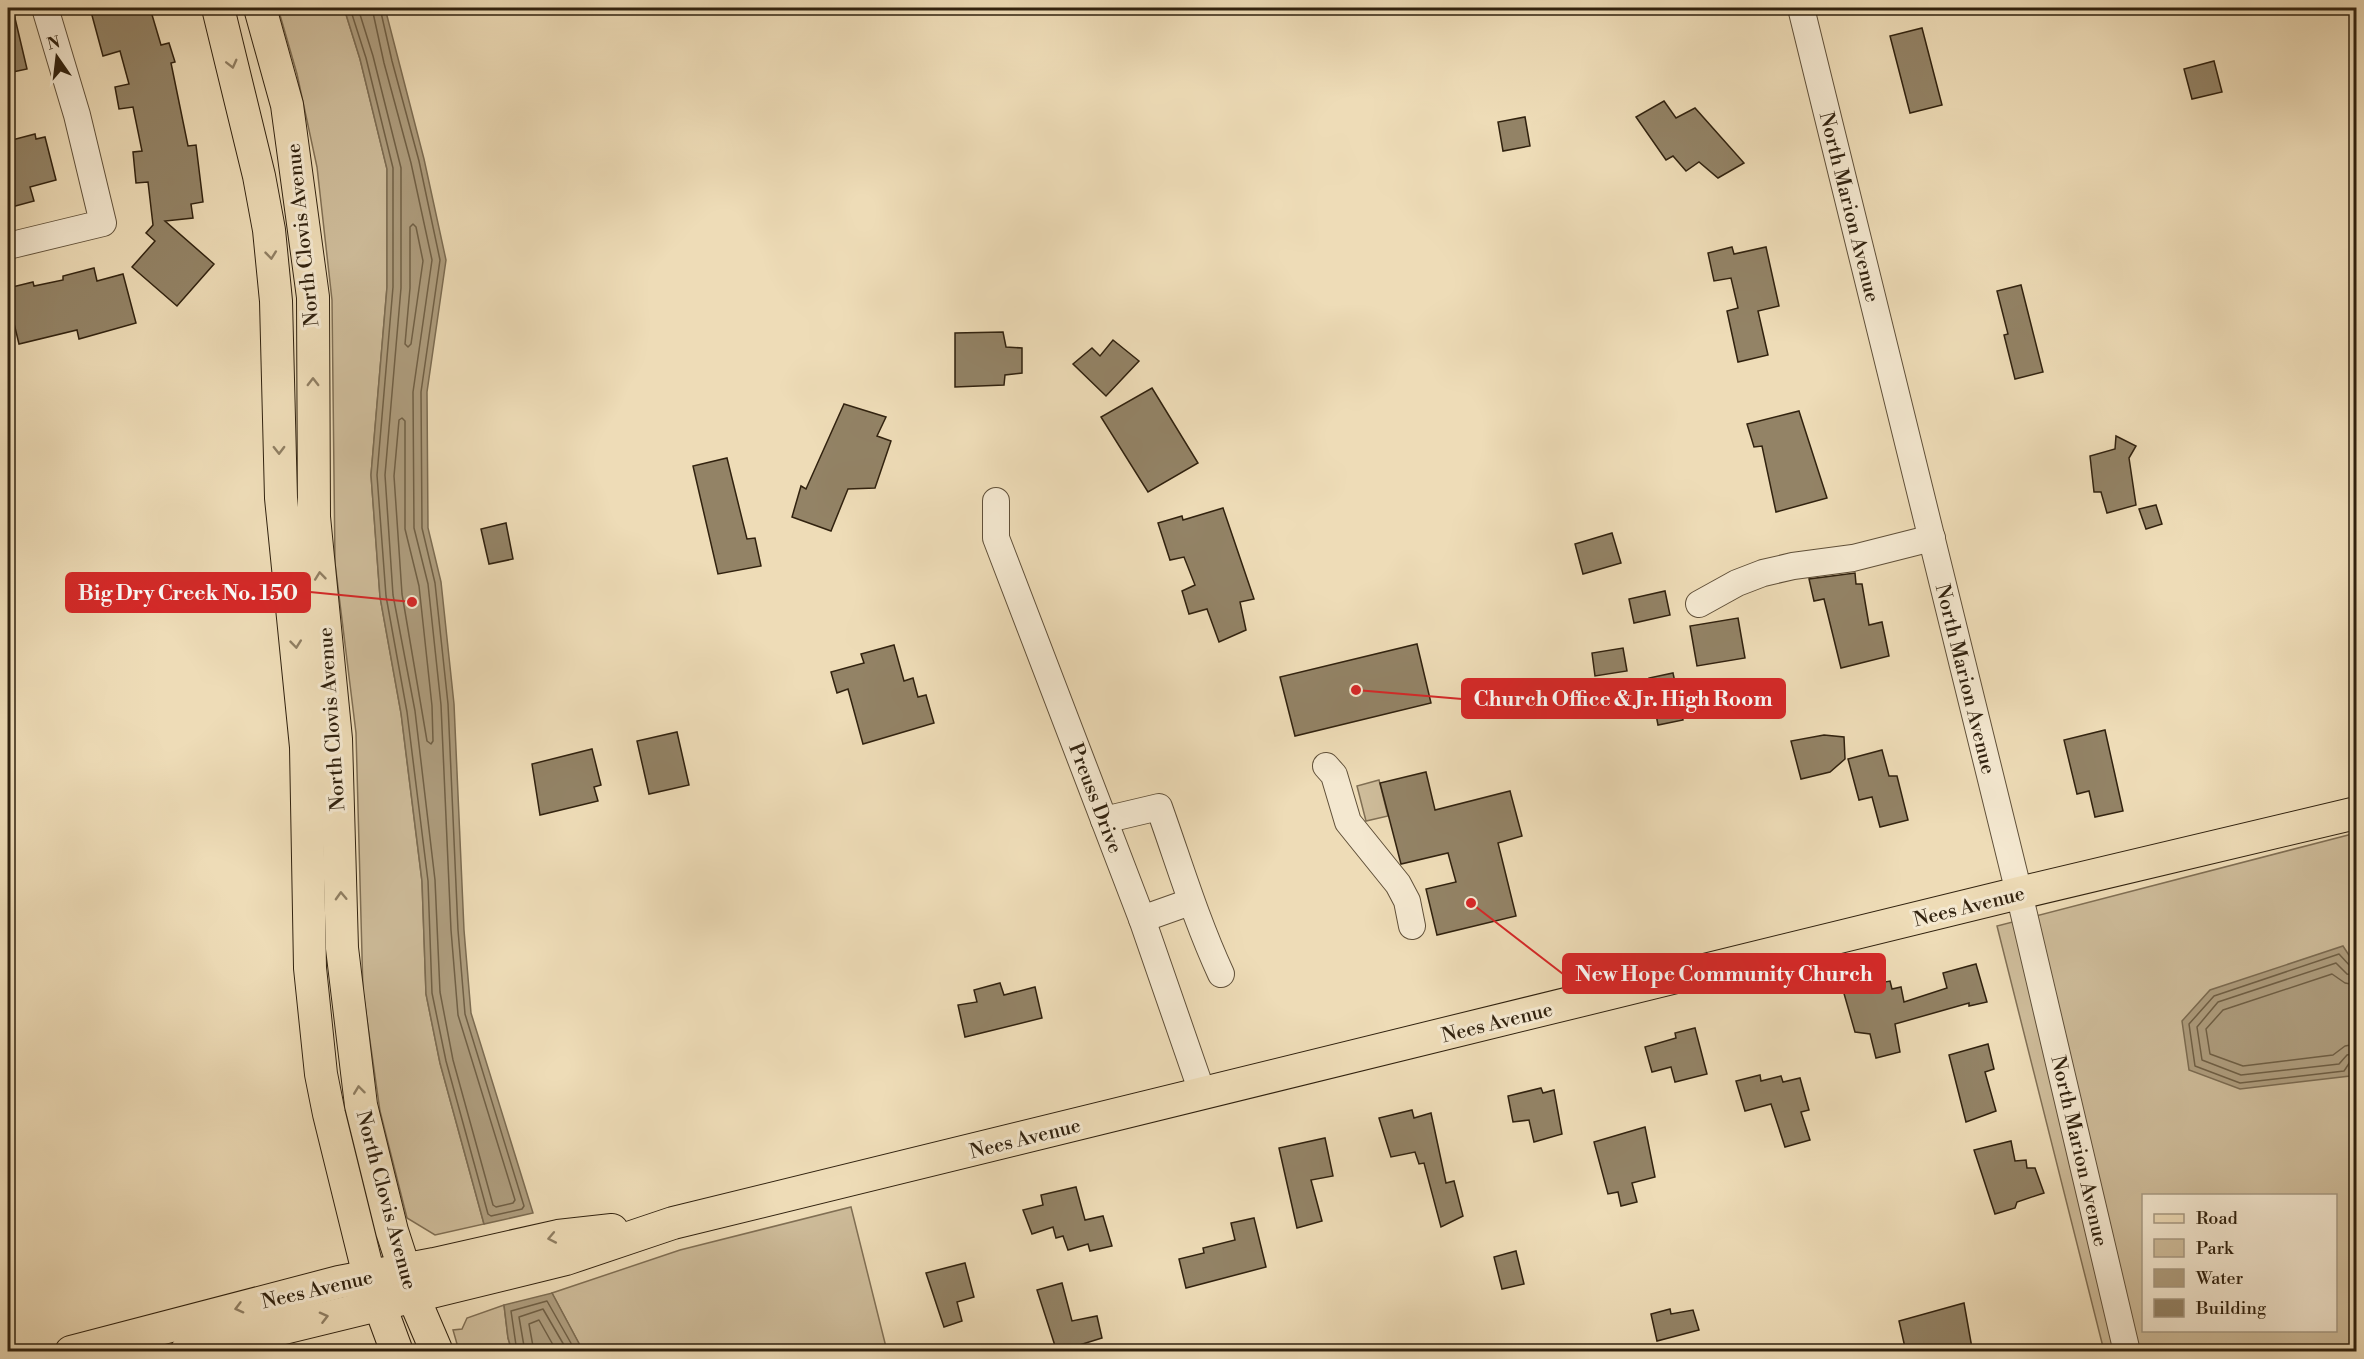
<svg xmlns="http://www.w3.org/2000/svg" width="2364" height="1359" font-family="'Libre Bodoni',serif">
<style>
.green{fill:#cebc9a;stroke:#806f54;stroke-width:1.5;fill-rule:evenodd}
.water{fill:#ae9d7e;stroke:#7c6c52;stroke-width:1.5}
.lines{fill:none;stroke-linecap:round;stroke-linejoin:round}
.shore{stroke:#706046;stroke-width:1.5}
.building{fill:#938366;stroke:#31220f;stroke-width:1.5}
.minor-casing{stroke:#605039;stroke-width:28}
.major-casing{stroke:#31220f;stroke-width:34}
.minor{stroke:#f4e8d0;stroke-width:26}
.major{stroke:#eedcb7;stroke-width:32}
.oneway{stroke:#907f63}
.labels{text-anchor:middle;stroke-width:6;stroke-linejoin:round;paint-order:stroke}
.street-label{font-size:20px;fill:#31220f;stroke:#f4e8d0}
.leader{fill:none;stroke:#d62828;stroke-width:2}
.callout-dot{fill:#d62828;stroke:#f4e8d0;stroke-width:2}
.callout{fill:#d62828;stroke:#d62828;stroke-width:2}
.callout-label{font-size:21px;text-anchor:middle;font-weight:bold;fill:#fff}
</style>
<rect width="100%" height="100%" fill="#eedcb7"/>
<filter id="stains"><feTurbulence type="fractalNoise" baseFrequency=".00333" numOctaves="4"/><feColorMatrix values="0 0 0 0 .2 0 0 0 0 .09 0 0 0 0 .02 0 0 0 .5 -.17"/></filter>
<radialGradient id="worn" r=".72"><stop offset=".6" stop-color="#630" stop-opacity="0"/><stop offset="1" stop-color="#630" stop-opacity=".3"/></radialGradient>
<g class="green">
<path d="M278,8H344L360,59L387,169V287L371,475L380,597L401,713L422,882L426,994L440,1063L484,1224L435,1235L407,1218L380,1111L363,992L356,733L335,563L332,300L317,167L297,74Z"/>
<path d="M1379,780L1388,816L1366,821L1357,786Z"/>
<path d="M2356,833V1351H2104L1997,926ZM2144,1196H2336V1330H2144Z"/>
<path d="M851,1207L887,1351H583L552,1293L680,1250Z"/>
<path d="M504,1305L508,1338L512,1351H459L453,1330L462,1329L467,1318Z"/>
</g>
<g class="water">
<path d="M344,8H385L424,159L446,260L427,392L428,528L441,582L454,704L464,930L471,1013L533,1213L484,1224L440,1063L426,994L422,881L401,713L380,597L371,475L387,287V169L360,59Z"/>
<path d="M2343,946L2356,966V1060L2350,1076L2240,1089L2189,1070L2182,1021L2210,990Z"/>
<path d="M552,1293L583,1351H512L508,1338L504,1305Z"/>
</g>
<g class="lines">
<g class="shore">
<path d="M350,8L366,58L393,168V287L377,475L386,596L407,712L428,881L432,993L446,1061L488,1214L491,1216L522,1209L524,1206L465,1014L458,930L448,704L435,583L422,528L421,392L440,260L419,161L392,61L380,8"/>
<path d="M358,8L373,56L401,168V288L385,475L393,595L415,711L435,880L440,992L453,1060L493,1205L496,1207L513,1203L515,1200L458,1015L451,930L441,705L428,584L414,528L413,392L432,260L411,163L384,63L372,8"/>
<path d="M413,224L416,227L423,261L411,344L408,347L405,344L410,288V227Z"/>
<path d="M402,418L405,421V529L419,586L432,706L433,741L431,744L427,741L402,594L394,476L399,420Z"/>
<path d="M2356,968L2351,967L2339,954L2214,996L2189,1024L2195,1066L2240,1083L2344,1071L2350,1062L2356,1060"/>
<path d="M2356,976L2347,974L2336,963L2218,1002L2197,1027L2202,1060L2241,1075L2339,1064L2347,1055L2356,1053"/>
<path d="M2356,985L2345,983L2332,974L2223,1010L2206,1029L2210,1054L2243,1066L2333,1055L2345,1046L2356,1044"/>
<path d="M517,1352L511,1311L547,1301L576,1352"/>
<path d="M525,1352L519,1317L543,1309L568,1352"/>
<path d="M534,1352L529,1324L539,1320L557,1352"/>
</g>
</g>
<g class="building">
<path d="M90,8H150L161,45L169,43L175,62L171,63L188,146L196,145L203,202L191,204L193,218L165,221L214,264L177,306L132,267L155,241L146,233L153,225L148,182L136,183L133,152L142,151L133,107L119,109L115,87L129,84L120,51L103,56Z"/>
<path d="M14,14L27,69L8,73V15Z"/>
<path d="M1922,28L1942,105L1910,113L1890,36Z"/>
<path d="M2214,61L2222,92L2192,99L2184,69Z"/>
<path d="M1664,101L1676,118L1695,108L1744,163L1718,178L1699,162L1686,171L1673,156L1666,160L1636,117Z"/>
<path d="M1525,117L1530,146L1503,151L1498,122Z"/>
<path d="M35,134L36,139L45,137L56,180L30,187L34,201L8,208V141Z"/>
<path d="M1732,247L1734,254L1766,247L1779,306L1758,311L1768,355L1738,362L1727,311L1738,308L1731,278L1714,281L1708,253Z"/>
<path d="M94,268L97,281L123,274L136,323L79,339L77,330L19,344L11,311H8V288L33,282L34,286L63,280V276Z"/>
<path d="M2021,285L2043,372L2015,379L2004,335L2008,334L1997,291Z"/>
<path d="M1003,332L1006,347L1022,348V373L1005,375L1004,385L955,387V333Z"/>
<path d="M1113,340L1139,361L1106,396L1073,364L1092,348L1100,356Z"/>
<path d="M1152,388L1198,463L1148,492L1101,417Z"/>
<path d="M844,404L886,417L877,436L891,441L875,488L848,489L831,531L792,517L801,486L806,489Z"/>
<path d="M1799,411L1827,498L1776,512L1762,446L1754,447L1747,424Z"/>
<path d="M2116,436L2136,446L2129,458L2136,505L2107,513L2101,492H2094L2090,456L2115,449Z"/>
<path d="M727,458L747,539L755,538L761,566L718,574L693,466Z"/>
<path d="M2156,505L2162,524L2146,529L2139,509Z"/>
<path d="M1223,508L1254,599L1240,602L1246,630L1219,642L1207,609L1189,614L1182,591L1195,585L1184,557L1170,560L1158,523L1182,516L1183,520Z"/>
<path d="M506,523L513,559L489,564L481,529Z"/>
<path d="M1612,533L1621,563L1583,574L1575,544Z"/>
<path d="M1855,573L1856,584H1862L1869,625L1882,622L1889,656L1841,668L1824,599L1814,601L1809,579Z"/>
<path d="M1665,591L1670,615L1634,623L1629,599Z"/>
<path d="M1738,618L1745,658L1697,666L1690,626Z"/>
<path d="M1417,644L1431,703L1295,736L1280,677Z"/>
<path d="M894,645L904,681L913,678L918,697L926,695L934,723L863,744L848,689L837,693L831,672L864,663L861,654Z"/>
<path d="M1623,648L1627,671L1595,676L1592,653Z"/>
<path d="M1673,673L1683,720L1658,725L1649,678Z"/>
<path d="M2105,730L2123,811L2095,817L2089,791L2077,794L2064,740Z"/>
<path d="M677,732L689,785L649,794L637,741Z"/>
<path d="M1824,735L1844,737L1845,759L1830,772L1801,779L1791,741Z"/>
<path d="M592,749L601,785L594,787L598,801L540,815L532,764Z"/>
<path d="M1882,750L1889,776H1897L1908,820L1880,827L1872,797L1859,800L1848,759Z"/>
<path d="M1426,772L1435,810L1510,791L1522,836L1498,843L1516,916L1437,935L1426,889L1456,882L1448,853L1401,864L1380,783Z"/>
<path d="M1976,964L1987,1002L1969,1006V1003L1895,1024L1900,1052L1876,1058L1870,1034L1855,1032L1843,990L1890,981L1892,989L1901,987L1904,1002L1947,988L1943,973Z"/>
<path d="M1000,983L1004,995L1035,987L1042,1018L965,1037L958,1005L977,1002L974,990Z"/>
<path d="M1695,1028L1707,1074L1675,1082L1671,1067L1652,1072L1645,1047L1676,1038L1675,1033Z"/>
<path d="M1988,1044L1994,1069L1985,1072L1996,1111L1966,1122L1949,1055Z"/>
<path d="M1760,1075L1761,1081L1781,1076L1783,1082L1800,1078L1809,1110L1801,1112L1810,1140L1785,1147L1771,1104L1745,1111L1736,1081Z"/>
<path d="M1541,1088L1543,1093L1554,1090L1562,1134L1534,1142L1529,1120L1513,1122L1508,1096Z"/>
<path d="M1412,1110L1414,1118L1431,1113L1446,1183L1454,1181L1463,1216L1441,1227L1424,1163L1419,1164L1415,1152L1391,1157L1379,1118Z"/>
<path d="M1645,1127L1655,1177L1632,1183L1637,1202L1621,1206L1618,1192L1608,1194L1594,1142Z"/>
<path d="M1325,1138L1333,1176L1311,1180L1322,1221L1297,1228L1279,1148Z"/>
<path d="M2011,1141L2015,1161L2026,1160L2027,1168H2035L2044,1193L2017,1202L2015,1208L1995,1214L1974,1150Z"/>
<path d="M1076,1187L1085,1220L1103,1216L1112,1246L1090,1251L1088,1244L1068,1250L1063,1236L1056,1238L1053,1227L1032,1234L1023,1210L1043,1205L1041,1195Z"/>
<path d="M1254,1218L1266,1267L1186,1288L1179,1259L1204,1253L1203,1248L1235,1240L1231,1223Z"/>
<path d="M1516,1251L1524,1284L1502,1289L1494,1257Z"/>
<path d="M965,1263L974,1297L957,1302L962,1321L944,1327L926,1273Z"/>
<path d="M1062,1283L1072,1321L1097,1316L1102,1338L1057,1352L1037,1290Z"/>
<path d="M1964,1303L1972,1348L1960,1352H1906L1899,1321Z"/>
<path d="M1670,1309L1671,1314L1693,1310L1699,1330L1657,1341L1651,1314Z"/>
</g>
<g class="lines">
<defs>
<g id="minor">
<path d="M1801,8L2019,893L2127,1352"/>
<path d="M8,246L103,223L77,115L45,8"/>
<path d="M996,501V538L1142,919L1203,1095"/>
<path d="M1699,604L1737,583L1763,573L1793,566L1853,558L1932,538"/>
<path d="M1326,766L1334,775L1348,822L1398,884L1407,901L1412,926"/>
<path d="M1104,820L1159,807C1179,863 1196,920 1221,974"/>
<path d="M1142,919L1190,902"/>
</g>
<g id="major">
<path d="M218,8L259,176L269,230L276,301L281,498L306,747L310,968L321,1074L329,1114L369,1276L397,1352"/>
<path d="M260,8L287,105L313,297L314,517L336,739L342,948L361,1105L392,1231L413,1296L437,1352"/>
<path d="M71,1352L339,1282L434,1264L558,1236L612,1230"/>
<path d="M186,1352L566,1259L673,1223L2019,893L2356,813"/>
</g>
</defs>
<use href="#minor" class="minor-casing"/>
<use href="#major" class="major-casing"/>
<use href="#minor" class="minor"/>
<use href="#major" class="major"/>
</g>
<defs><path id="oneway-chevron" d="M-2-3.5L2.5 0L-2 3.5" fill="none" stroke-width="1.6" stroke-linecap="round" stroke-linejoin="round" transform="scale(1.5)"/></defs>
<g class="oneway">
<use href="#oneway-chevron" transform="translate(232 64) rotate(76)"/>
<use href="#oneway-chevron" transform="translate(271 255) rotate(84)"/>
<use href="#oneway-chevron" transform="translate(313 382) rotate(-90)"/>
<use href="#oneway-chevron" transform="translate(279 450) rotate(89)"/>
<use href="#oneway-chevron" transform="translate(320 576) rotate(-96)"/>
<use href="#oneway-chevron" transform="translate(296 644) rotate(84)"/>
<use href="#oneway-chevron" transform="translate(341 896) rotate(-92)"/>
<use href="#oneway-chevron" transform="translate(359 1090) rotate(-97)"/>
<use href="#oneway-chevron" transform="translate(552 1238) rotate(169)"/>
<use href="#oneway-chevron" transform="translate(239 1308) rotate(165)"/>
<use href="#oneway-chevron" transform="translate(324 1317) rotate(-14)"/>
</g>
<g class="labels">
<g class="street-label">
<text transform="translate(1850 207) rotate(76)" y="7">North Marion Avenue</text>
<text transform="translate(302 235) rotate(-96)" y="7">North Clovis Avenue</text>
<text transform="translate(1966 679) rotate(76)" y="7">North Marion Avenue</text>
<text transform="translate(331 719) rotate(-94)" y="7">North Clovis Avenue</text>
<text transform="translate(1096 798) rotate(69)" y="7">Preuss Drive</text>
<text transform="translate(1969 906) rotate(-14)" y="7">Nees Avenue</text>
<text transform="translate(1497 1022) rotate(-14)" y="7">Nees Avenue</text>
<text transform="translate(1025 1138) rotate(-14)" y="7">Nees Avenue</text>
<text transform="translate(2080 1151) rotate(77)" y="7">North Marion Avenue</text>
<text transform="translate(387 1200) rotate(75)" y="7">North Clovis Avenue</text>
<text transform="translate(317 1289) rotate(-13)" y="7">Nees Avenue</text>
</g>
</g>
<path class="leader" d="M412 602L310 592M1356 690L1462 699M1471 903L1563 974"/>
<g class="callout-dot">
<circle cx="412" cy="602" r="6"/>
<circle cx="1356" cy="690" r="6"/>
<circle cx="1471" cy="903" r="6"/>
</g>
<g class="callout">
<rect x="66" y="573" width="244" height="39" rx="6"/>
<rect x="1462" y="679" width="323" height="39" rx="6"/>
<rect x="1563" y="954" width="322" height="39" rx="6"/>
</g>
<g class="callout-label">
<text x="188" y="600">Big Dry Creek No. 150</text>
<text x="1623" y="706">Church Office &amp; Jr. High Room</text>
<text x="1724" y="981">New Hope Community Church</text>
</g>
<rect width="2364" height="1359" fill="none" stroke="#eedcb7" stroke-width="30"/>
<rect x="9" y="9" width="2346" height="1341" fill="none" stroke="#31220f" stroke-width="3"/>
<rect x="15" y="15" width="2334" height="1329" fill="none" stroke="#31220f" stroke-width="1.5"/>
<rect x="2142" y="1194" width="195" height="138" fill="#f4e8d0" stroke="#a69983" stroke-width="1.5"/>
<rect x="2154" y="1214" width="30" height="9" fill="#eedcb7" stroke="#a69983" stroke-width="1.5"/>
<text x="2196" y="1224" font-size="18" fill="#31220f">Road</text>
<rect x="2154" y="1239" width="30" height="18" fill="#cebc9a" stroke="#a69983" stroke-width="1.5"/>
<text x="2196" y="1254" font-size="18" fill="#31220f">Park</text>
<rect x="2154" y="1269" width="30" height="18" fill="#ae9d7e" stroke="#a69983" stroke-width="1.5"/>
<text x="2196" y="1284" font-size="18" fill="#31220f">Water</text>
<rect x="2154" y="1299" width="30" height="18" fill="#938366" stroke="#a69983" stroke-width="1.5"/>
<text x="2196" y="1314" font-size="18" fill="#31220f">Building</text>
<g transform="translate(57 57) rotate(346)" stroke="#f4e8d0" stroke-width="4.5" paint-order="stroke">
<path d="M0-4.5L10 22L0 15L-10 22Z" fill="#31220f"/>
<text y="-9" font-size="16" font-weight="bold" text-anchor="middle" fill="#31220f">N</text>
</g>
<rect width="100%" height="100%" filter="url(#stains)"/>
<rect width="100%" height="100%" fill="url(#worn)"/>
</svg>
